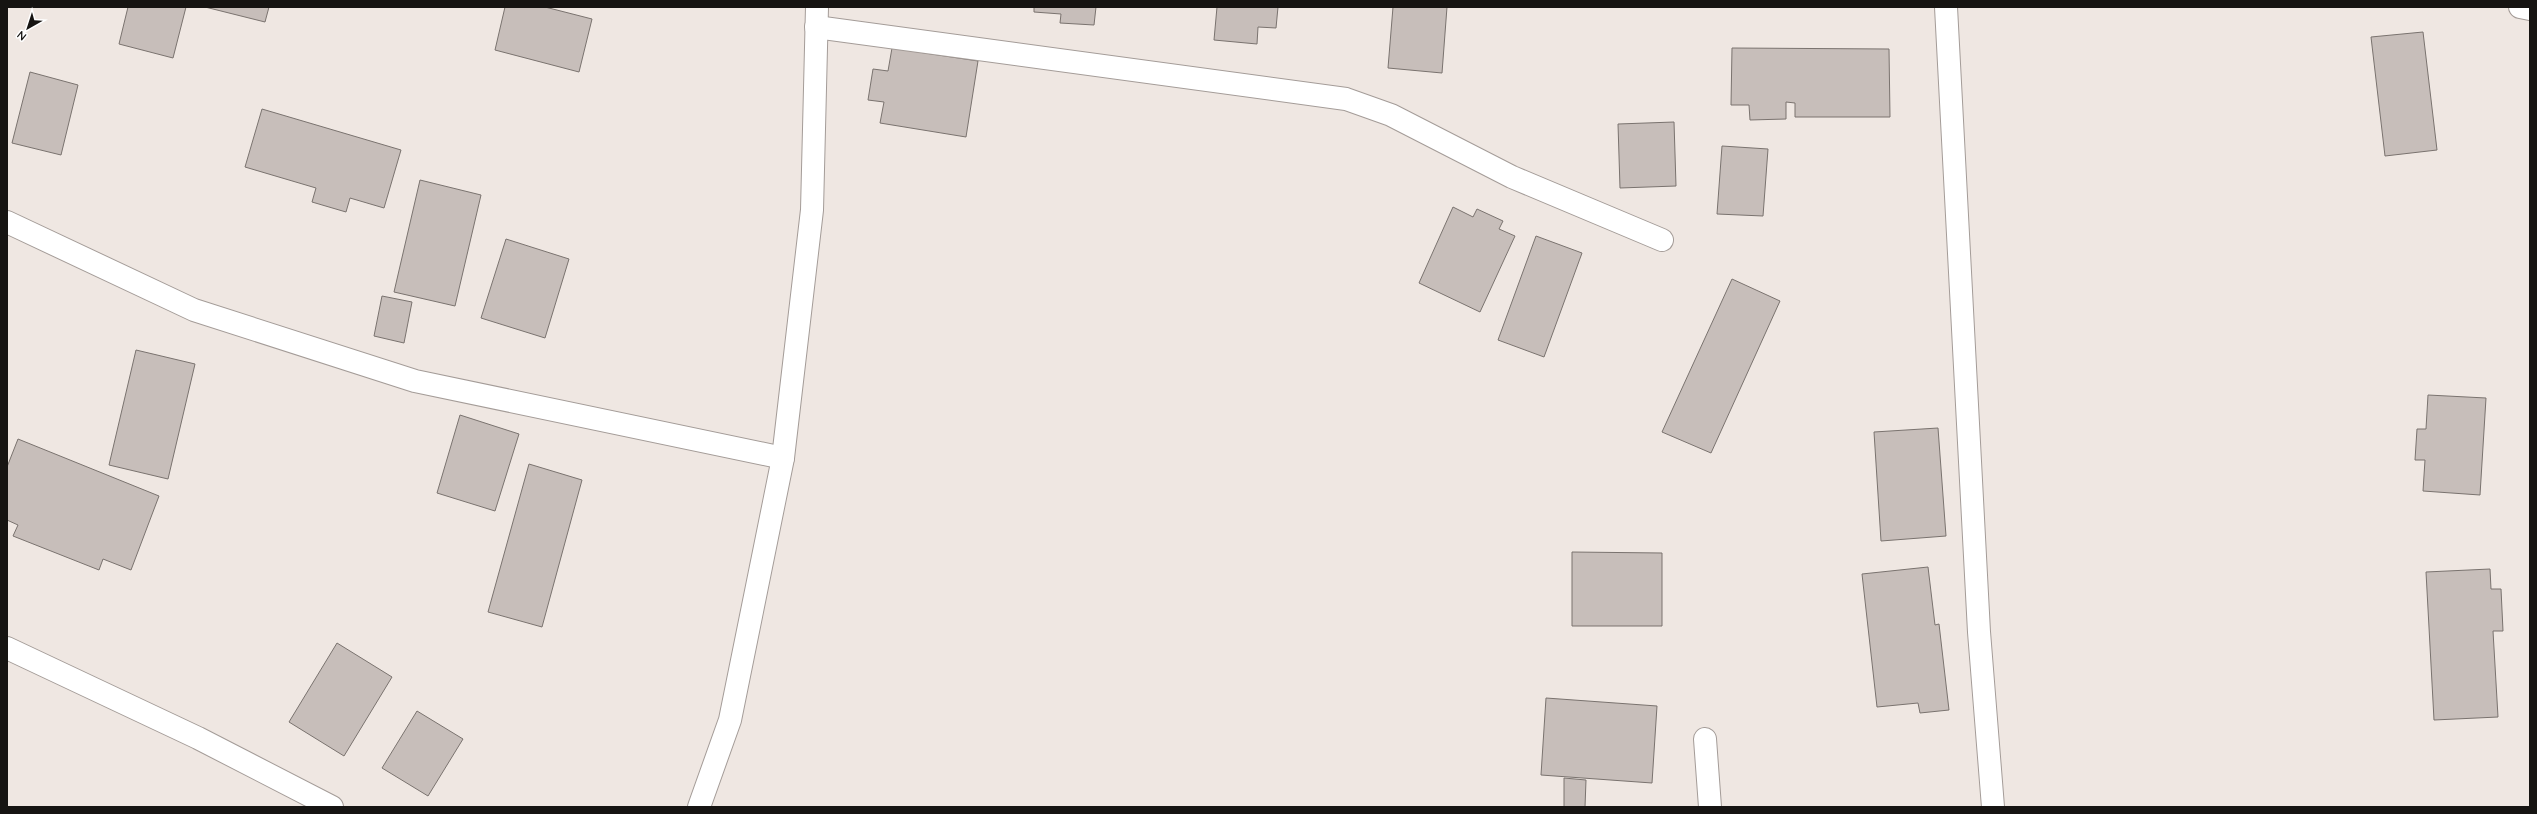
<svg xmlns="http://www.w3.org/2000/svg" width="2537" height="814" font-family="Quicksand,sans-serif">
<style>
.building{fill:#c7beba;stroke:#7a736f}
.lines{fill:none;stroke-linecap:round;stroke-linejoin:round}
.minor-casing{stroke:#a49c98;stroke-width:24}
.minor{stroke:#fff;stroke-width:22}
</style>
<rect width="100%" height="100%" fill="#efe7e2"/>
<g class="building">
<path d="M128,7H186L173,58L119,44Z"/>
<path d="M205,7H269L265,22Z"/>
<path d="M505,7H545L592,19L579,72L495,50Z"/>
<path d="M1034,7H1096L1094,25L1060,23L1061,14L1034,12Z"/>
<path d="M1217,7H1278L1276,28L1258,27L1257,44L1214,40Z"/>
<path d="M1393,7H1447L1442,73L1388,68Z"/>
<path d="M2423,32L2437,150L2385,156L2371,37Z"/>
<path d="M892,48L978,61L966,137L880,123L884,102L868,100L873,69L888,71Z"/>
<path d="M1732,48L1889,49L1890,117H1795V103L1786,102V119L1750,120L1749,105H1731Z"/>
<path d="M30,72L78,85L61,155L12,143Z"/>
<path d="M262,109L401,150L384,208L350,198L346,212L312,202L316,188L245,167Z"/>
<path d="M1674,122L1676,186L1620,188L1618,124Z"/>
<path d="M1722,146L1768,149L1763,216L1717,214Z"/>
<path d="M420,180L481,195L455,306L394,292Z"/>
<path d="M1453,207L1473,217L1477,209L1503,221L1499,229L1515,236L1480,312L1419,283Z"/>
<path d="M1536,236L1582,253L1544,357L1498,340Z"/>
<path d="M506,239L569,259L545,338L481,318Z"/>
<path d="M1732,279L1780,301L1711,453L1662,432Z"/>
<path d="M382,296L412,302L404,343L374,336Z"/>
<path d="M136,350L195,364L168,479L109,465Z"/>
<path d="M2428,395L2486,398L2480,495L2423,491L2425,460H2415L2417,429H2426Z"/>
<path d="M460,415L519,434L495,511L437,493Z"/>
<path d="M1938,428L1946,536L1881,541L1874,432Z"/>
<path d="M18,439L159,496L131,570L103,559L99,570L13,536L18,525L7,520V467Z"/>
<path d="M529,464L582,480L542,627L488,612Z"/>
<path d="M1572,552L1662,553V626H1572Z"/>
<path d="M1928,567L1935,625L1939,624L1949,710L1920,713L1918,703L1877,707L1862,574Z"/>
<path d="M2490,569L2491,589H2501L2503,631H2493L2498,717L2434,720L2426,572Z"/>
<path d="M337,643L392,677L344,756L289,722Z"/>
<path d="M1546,698L1657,706L1652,783L1541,775Z"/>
<path d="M417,711L463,739L428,796L382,768Z"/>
<path d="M1564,778L1586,780L1585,807H1564Z"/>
</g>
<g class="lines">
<defs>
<g id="minor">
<path d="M1946,7L1979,632L1993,807"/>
<path d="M2520,7L2530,9"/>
<path d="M816,27L1346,99L1391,115L1512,177L1662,240"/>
<path d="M7,222L194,310L415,381L783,458"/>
<path d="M7,648L198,738L332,807"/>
<path d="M1705,739L1710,807"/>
<path d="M699,807L730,720L783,458L812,210L817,7"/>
</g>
</defs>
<use href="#minor" class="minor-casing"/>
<use href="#minor" class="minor"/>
</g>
<rect width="2537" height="814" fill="none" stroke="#161412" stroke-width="16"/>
<g transform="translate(28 28) rotate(219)" stroke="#ffffff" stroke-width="3" paint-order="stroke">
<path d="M0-3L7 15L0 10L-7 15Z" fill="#161412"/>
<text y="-6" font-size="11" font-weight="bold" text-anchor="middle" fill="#161412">N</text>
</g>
</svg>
